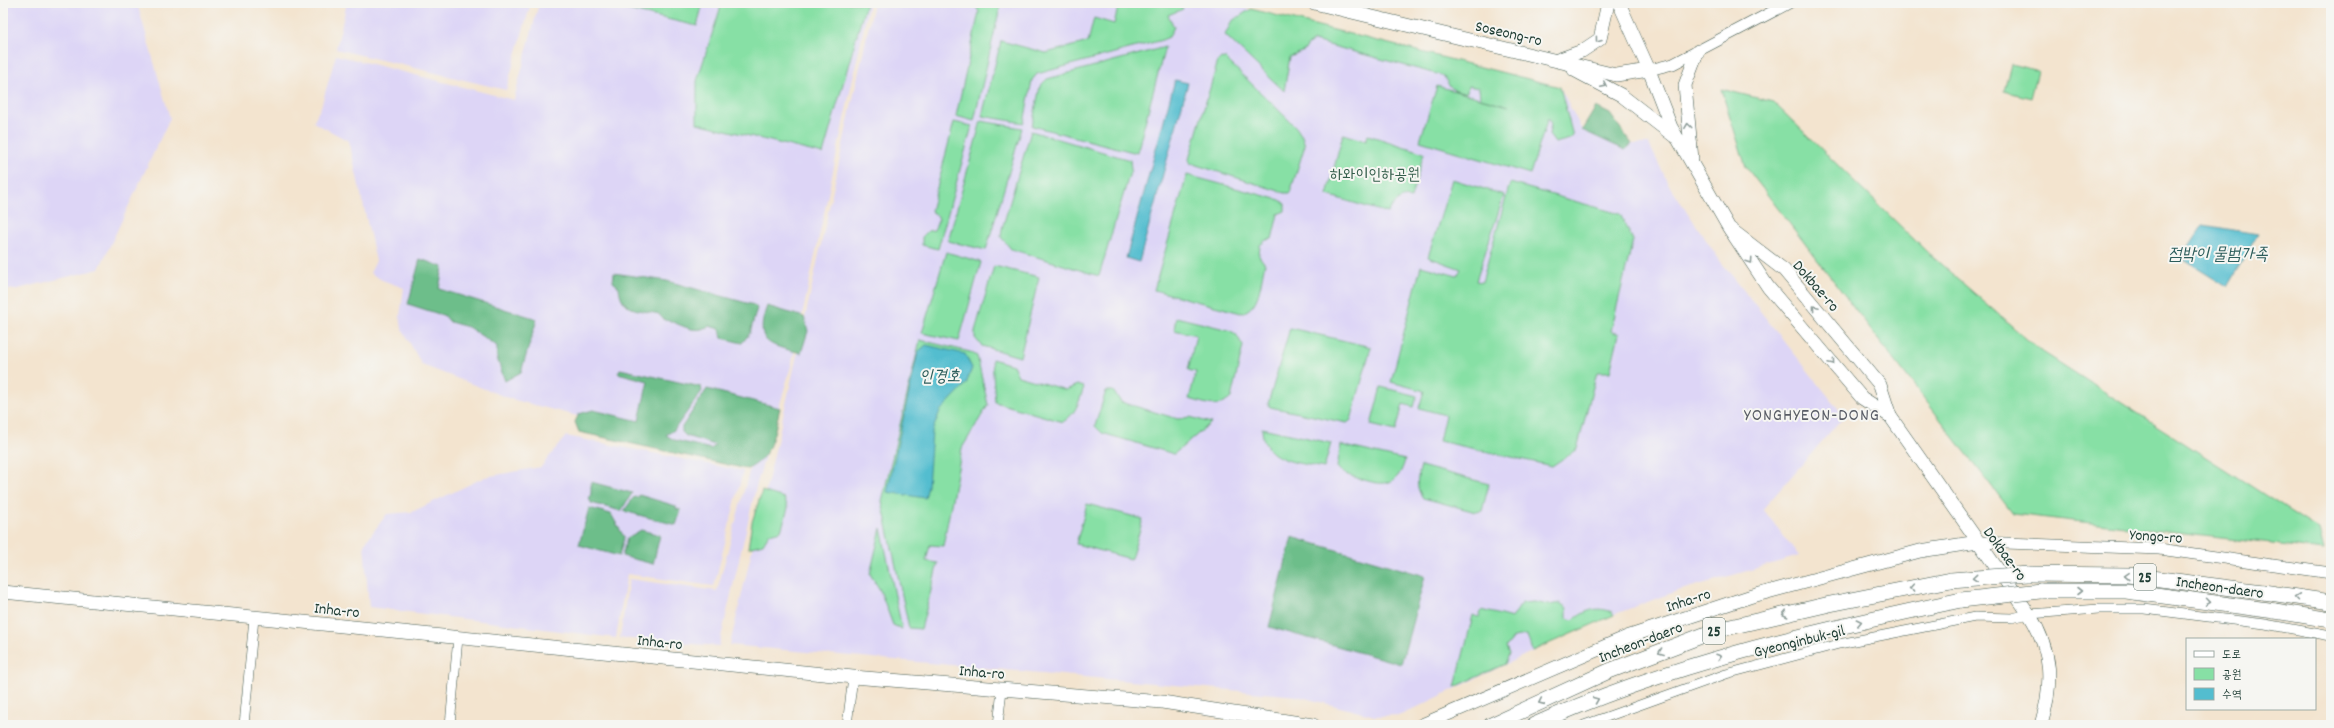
<svg xmlns="http://www.w3.org/2000/svg" width="2334" height="728" font-family="Dekko,'Poor Story',sans-serif">
<style>
.built{fill:#ddd5f6}
.green{fill:#87e0a5;stroke:#538e6c}
.forest{fill:#6dbe8a;stroke:#467e5f}
.water{fill:#53bdcf;stroke:#397d82}
.lines{fill:none;stroke-linecap:round;stroke-linejoin:round}
.minor-casing{stroke:#3f564b;stroke-width:10}
.tertiary-casing{stroke:#3f564b;stroke-width:12}
.secondary-casing{stroke:#3f564b;stroke-width:14}
.trunk-casing{stroke:#3f564b;stroke-width:16}
.minor{stroke:#fff;stroke-width:9}
.tertiary{stroke:#fff;stroke-width:11}
.secondary{stroke:#fff;stroke-width:13}
.trunk{stroke:#fff;stroke-width:15}
.trunk-bridge-casing{stroke:#3f564b;stroke-width:16;stroke-linecap:butt}
.trunk-bridge{stroke:#fff;stroke-width:15}
.oneway{stroke:#8f9e9a}
.labels{text-anchor:middle;stroke-width:4;stroke-linejoin:round;paint-order:stroke}
.shield{fill:#f6f6f2;stroke:#60746d;stroke-width:1}
.shield-label{font-size:15px;font-weight:bold;fill:#1f3d34}
.street-label{font-size:16px;fill:#1f3d34;stroke:#f6f6f2}
.park-label{font-size:16px;fill:#345e4b;stroke:#f6f6f2}
.water-label{font-size:17px;font-style:italic;fill:#2c5d5b;stroke:#f6f6f2}
.quarter-label{font-size:18px;letter-spacing:1px;fill:#595d66;stroke:#f6f6f2}
</style>
<rect width="100%" height="100%" fill="#f6f6f2"/>
<filter id="ink" filterUnits="userSpaceOnUse"><feTurbulence type="fractalNoise" baseFrequency=".025" numOctaves="2"/><feDisplacementMap in="SourceGraphic" scale="8" xChannelSelector="R" yChannelSelector="G"/><feConvolveMatrix kernelMatrix="1 2 1 2 8 2 1 2 1" color-interpolation-filters="sRGB"/></filter>
<filter id="wash" filterUnits="userSpaceOnUse"><feTurbulence type="fractalNoise" baseFrequency=".012" numOctaves="4" result="noise"/><feDisplacementMap in="SourceGraphic" scale="16" xChannelSelector="R" yChannelSelector="G"/><feGaussianBlur stdDeviation="0.9" result="paint"/><feColorMatrix in="noise" values="0 0 0 0 0 0 0 0 0 0 0 0 0 0 0 0 0 1.4 0 .05"/><feComposite in="paint" operator="in"/></filter>
<g filter="url(#wash)">
<rect width="100%" height="100%" fill="#f3e4cf"/>
<g class="built">
<path d="M3,3H137L170,118L99,269L14,290L3,288Z"/>
<path d="M347,3H531L506,90L336,49Z"/>
<path d="M539,3H869L792,363L756,487L719,646L620,638L629,579L717,591L752,461L511,399L422,365L402,329L400,316L404,288L382,280L370,273L376,261L349,141L313,122L321,107L336,55L514,100Z"/>
<path d="M874,3H1225L1560,87L1582,130L1625,150L1633,144H1649L1669,185L1721,262L1844,416L1763,509L1799,556L1674,592L1591,623L1401,715L1375,716L1297,696L730,645L791,382Z"/>
<path d="M566,436L743,471L714,586L627,574L616,638L369,607L364,544L387,514L412,512L485,477L541,467Z"/>
</g>
<g class="green">
<path d="M598,3H703L697,26Z"/>
<path d="M722,3H866L823,154L697,123V81Z"/>
<path d="M974,3H1001L974,121L956,116L979,12Z"/>
<path d="M1119,3H1179L1183,9L1168,15L1174,27L1169,37L1162,40L1037,74L1032,80L1024,123L982,116L1001,41L1046,53L1088,42L1094,18L1114,24Z"/>
<path d="M1251,9L1560,87L1573,136L1570,139L1555,143L1549,135L1551,124L1548,118L1530,174L1420,141L1437,86L1509,106L1480,98L1479,88L1468,86L1467,92C1456,95 1448,86 1444,76L1314,41L1308,45L1304,51L1290,57L1284,91L1225,35L1232,21Z"/>
<path d="M1165,47L1137,153L1032,126L1040,86L1047,79Z"/>
<path d="M1221,58L1226,59L1296,127L1302,136L1305,145L1290,193H1285L1190,163L1189,159L1218,61Z"/>
<path d="M2011,64L2038,71L2031,98L2004,91Z"/>
<path d="M1721,89L1773,102L1927,252L2038,349L2319,530L2324,550L2013,514L1746,167Z"/>
<path d="M981,121L1022,128L986,250L948,241Z"/>
<path d="M954,122L972,126L938,249L922,245V237L928,231L934,230L939,219L937,215L931,211Z"/>
<path d="M1031,131L1130,160L1131,169L1099,276L1011,249L1001,237L1002,229Z"/>
<path d="M1343,134L1366,141L1368,135L1424,153L1411,198C1400,195 1393,204 1388,213L1327,195Z"/>
<path d="M1187,175L1280,200L1285,204V211L1278,214L1272,239L1266,240L1260,245L1259,256L1265,264C1260,282 1261,308 1241,313L1154,290Z"/>
<path d="M1452,179L1504,195L1476,281L1482,282L1510,183L1620,214L1633,240L1611,331L1619,334L1610,372H1597L1577,449L1552,466L1439,441L1445,415L1419,408L1424,391L1391,382L1421,266L1457,276L1461,269L1428,257Z"/>
<path d="M946,252L981,262L959,341L922,333Z"/>
<path d="M994,266L1039,277L1020,357L982,346L975,338V331Z"/>
<path d="M1176,317L1229,330L1236,334L1243,346L1231,398C1218,410 1205,403 1189,399L1196,372L1188,370L1196,335L1174,330Z"/>
<path d="M1290,328L1371,347L1351,420L1347,423L1270,407L1268,404Z"/>
<path d="M920,340L970,352L977,356L988,405L962,448L943,546L930,545L926,561L938,563L921,629L909,628L882,501Z"/>
<path d="M992,359L1013,365L1018,376L1066,390L1077,385L1084,387C1079,401 1077,413 1063,422L995,402Z"/>
<path d="M1381,387L1417,396L1414,407L1403,404L1396,431L1371,425Z"/>
<path d="M1106,391H1113L1121,402L1178,419L1190,417L1211,423L1174,454L1102,433L1095,426Z"/>
<path d="M1262,428L1331,443L1324,468C1297,462 1262,462 1262,428Z"/>
<path d="M1341,445L1405,460C1398,487 1383,486 1361,479C1351,476 1343,475 1337,467Z"/>
<path d="M1421,466L1489,484L1482,511L1476,512L1423,498C1415,487 1417,478 1421,466Z"/>
<path d="M762,491L784,498L788,508L781,531L769,534L763,544L748,548L752,522Z"/>
<path d="M1087,504L1143,519L1131,559L1076,544Z"/>
<path d="M881,528L902,629L893,625L880,590L870,574Z"/>
<path d="M1534,602L1549,605L1560,603L1567,608V618L1573,620C1586,610 1597,606 1612,612L1614,615L1532,651L1527,635L1514,637L1506,647L1509,654L1505,664L1455,687L1473,615L1479,617L1482,610L1512,618L1522,603Z"/>
</g>
<g class="forest">
<path d="M1596,107L1610,114L1632,144L1625,150L1582,130Z"/>
<path d="M420,259L443,267L439,289L537,319L521,372L505,381L497,358V346L468,327L450,322L445,316L408,304Z"/>
<path d="M614,273L667,281L754,305L757,308L750,333L742,343L722,338L720,329L709,326C696,333 688,328 675,323C668,320 663,321 659,314C638,309 621,312 619,287L613,282Z"/>
<path d="M767,306L804,317L808,331L801,353C771,345 753,345 767,306Z"/>
<path d="M620,369L701,387L702,391L674,430L666,435L674,440L711,449L715,445L686,436L682,432V427L707,389L780,408C774,431 772,459 747,469L579,432L575,422L579,414L593,410L639,421L648,381L618,373Z"/>
<path d="M591,482L632,493L621,511L591,503V501L589,500L591,493Z"/>
<path d="M639,495L676,506V509L681,510L676,525L624,511L634,497L638,498Z"/>
<path d="M589,508L611,514L624,537L619,556L579,545Z"/>
<path d="M641,530L660,535L653,564L622,556L627,538Z"/>
<path d="M1292,537L1425,576L1401,664L1269,627Z"/>
</g>
<g class="water">
<path d="M1175,80L1188,83L1139,262L1126,258Z"/>
<path d="M2203,225L2258,234L2227,287L2181,258Z"/>
<path d="M926,345L965,354L972,368L966,384L940,411L932,432L928,486L925,498L887,492L918,352Z"/>
</g>
</g>
<g filter="url(#ink)">
<g class="lines">
<defs>
<g id="minor">
<path d="M244,725L254,618"/>
<path d="M450,725L458,638"/>
<path d="M847,725L853,677"/>
<path d="M998,725L1002,690"/>
<path d="M1584,725L1726,674L1839,644L1975,617L2012,618L2029,614L2099,609H2144L2265,624L2331,636"/>
</g>
<g id="tertiary">
<path d="M1649,70L1673,64L1789,3"/>
<path d="M1978,542L2159,549L2331,573"/>
</g>
<g id="secondary">
<path d="M1314,3L1616,75L1649,70"/>
<path d="M1619,3L1649,70L1671,127L1729,228L1768,287L1862,398L1890,416L1880,385L1784,270L1729,228"/>
<path d="M1557,60L1582,51L1600,39L1608,3"/>
<path d="M1574,70L1621,95L1674,136"/>
<path d="M1692,159L1685,85L1698,51"/>
<path d="M1890,416L2029,614C2053,652 2053,684 2041,725"/>
<path d="M3,592L853,677L1162,702L1313,725"/>
<path d="M1422,725L1627,637L1749,597L1920,551L1978,542"/>
</g>
<g id="trunk">
<path d="M2027,574L2128,575L2263,592"/>
<path d="M2040,591H2126L2275,611"/>
<path d="M1491,725L1609,671L1717,630L1830,604L1951,580"/>
<path d="M1534,725C1670,663 1816,631 1961,600"/>
</g>
</defs>
<use href="#minor" class="minor-casing"/>
<use href="#tertiary" class="tertiary-casing"/>
<use href="#secondary" class="secondary-casing"/>
<use href="#trunk" class="trunk-casing"/>
<use href="#minor" class="minor"/>
<use href="#tertiary" class="tertiary"/>
<use href="#secondary" class="secondary"/>
<use href="#trunk" class="trunk"/>
<defs>
<g id="trunk-bridge">
<path d="M1951,580L2027,574"/>
<path d="M2263,592L2331,602"/>
<path d="M1961,600L2040,591"/>
<path d="M2275,611L2331,620"/>
</g>
</defs>
<use href="#trunk-bridge" class="trunk-bridge-casing"/>
<use href="#trunk-bridge" class="trunk-bridge"/>
</g>
<defs><path id="oneway-chevron" d="M-2-3.5L2.5 0L-2 3.5" fill="none" stroke-width="1.6" stroke-linecap="round" stroke-linejoin="round"/></defs>
<g class="oneway">
<use href="#oneway-chevron" transform="translate(1598 40) rotate(127)"/>
<use href="#oneway-chevron" transform="translate(1604 85) rotate(27)"/>
<use href="#oneway-chevron" transform="translate(1688 126) rotate(-97)"/>
<use href="#oneway-chevron" transform="translate(1750 261) rotate(56)"/>
<use href="#oneway-chevron" transform="translate(1815 308) rotate(-130)"/>
<use href="#oneway-chevron" transform="translate(1832 362) rotate(50)"/>
<use href="#oneway-chevron" transform="translate(2127 576) rotate(-177)"/>
<use href="#oneway-chevron" transform="translate(1975 578) rotate(175)"/>
<use href="#oneway-chevron" transform="translate(1912 588) rotate(169)"/>
<use href="#oneway-chevron" transform="translate(2079 591)"/>
<use href="#oneway-chevron" transform="translate(2297 597) rotate(-172)"/>
<use href="#oneway-chevron" transform="translate(2208 602) rotate(8)"/>
<use href="#oneway-chevron" transform="translate(1785 614) rotate(167)"/>
<use href="#oneway-chevron" transform="translate(1859 622) rotate(-12)"/>
<use href="#oneway-chevron" transform="translate(1661 652) rotate(159)"/>
<use href="#oneway-chevron" transform="translate(1719 657) rotate(-18)"/>
<use href="#oneway-chevron" transform="translate(1596 700) rotate(-22)"/>
<use href="#oneway-chevron" transform="translate(1541 702) rotate(156)"/>
</g>
</g>
<g class="labels">
<g class="shield">
<rect x="2134" y="564" width="22" height="26" rx="3"/>
<rect x="1703" y="618" width="22" height="26" rx="3"/>
</g>
<g class="shield-label">
<text x="2145" y="582">25</text>
<text x="1714" y="636">25</text>
</g>
<g class="street-label">
<text transform="translate(1509 32) rotate(13)" y="6">Soseong-ro</text>
<text transform="translate(1817 285) rotate(49)" y="6">Dokbae-ro</text>
<text transform="translate(2156 535) rotate(4)" y="6">Yongo-ro</text>
<text transform="translate(2006 553) rotate(54)" y="6">Dokbae-ro</text>
<text transform="translate(2220 586) rotate(8)" y="6">Incheon-daero</text>
<text transform="translate(1688 599) rotate(-18)" y="6">Inha-ro</text>
<text transform="translate(337 609) rotate(6)" y="6">Inha-ro</text>
<text transform="translate(1799 640) rotate(-14)" y="6">Gyeonginbuk-gil</text>
<text transform="translate(660 641) rotate(6)" y="6">Inha-ro</text>
<text transform="translate(1640 641) rotate(-21)" y="6">Incheon-daero</text>
<text transform="translate(982 671) rotate(5)" y="6">Inha-ro</text>
</g>
<g class="park-label">
<text x="1375" y="179">하와이인하공원</text>
</g>
<g class="water-label">
<text x="2218" y="259">점박이 물범가족</text>
<text x="940" y="381">인경호</text>
</g>
<g class="quarter-label">
<text x="1812" y="420">YONGHYEON-DONG</text>
</g>
</g>
<rect width="2334" height="728" fill="none" stroke="#f6f6f2" stroke-width="16"/>
<rect x="2186" y="638" width="130" height="72" fill="#f6f6f2" stroke="#a0aca6"/>
<rect x="2194" y="651" width="20" height="6" fill="#ffffff" stroke="#a0aca6"/>
<text x="2222" y="658" font-size="12" fill="#1f3d34">도로</text>
<rect x="2194" y="668" width="20" height="12" fill="#87e0a5" stroke="#a0aca6"/>
<text x="2222" y="678" font-size="12" fill="#1f3d34">공원</text>
<rect x="2194" y="688" width="20" height="12" fill="#53bdcf" stroke="#a0aca6"/>
<text x="2222" y="698" font-size="12" fill="#1f3d34">수역</text>
</svg>
